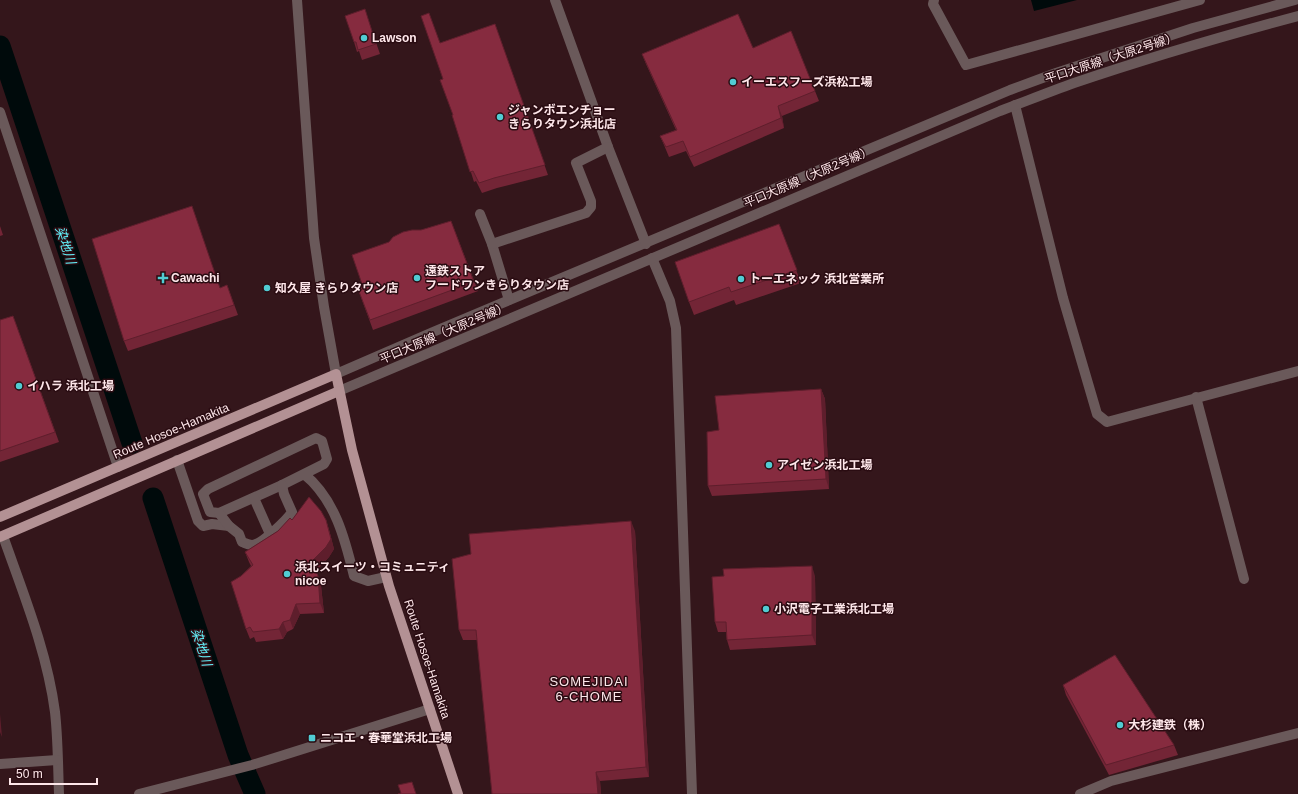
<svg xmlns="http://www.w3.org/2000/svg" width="1298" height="794" font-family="Arial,'Noto Sans JP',sans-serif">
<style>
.water{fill:#000a0b}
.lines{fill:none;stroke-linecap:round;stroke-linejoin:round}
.river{stroke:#000a0b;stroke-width:21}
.minor{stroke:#6a595a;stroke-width:10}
.major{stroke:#b39194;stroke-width:10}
.wall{fill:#732536}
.shaded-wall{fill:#5e1e2c}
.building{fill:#862b3f;stroke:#5e1e2c}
.poi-dot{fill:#51ccd3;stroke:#2a0c12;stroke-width:1.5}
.labels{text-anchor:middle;stroke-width:3;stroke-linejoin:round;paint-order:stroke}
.poi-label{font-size:12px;font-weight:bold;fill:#fee7ea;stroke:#2a0c12;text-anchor:start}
.street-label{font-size:12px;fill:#fee7ea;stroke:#2a0c12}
.water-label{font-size:13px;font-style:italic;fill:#63f3fc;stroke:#2a0c12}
.neighbourhood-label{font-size:13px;letter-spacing:1px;fill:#fee7ea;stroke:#2a0c12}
</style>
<rect width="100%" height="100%" fill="#34161b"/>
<path class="water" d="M1031,0H1077L1034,11Z"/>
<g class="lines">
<g class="river">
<path d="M0,46L132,443"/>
<path d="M153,498L238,755L255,794"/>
</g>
<g class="minor">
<path d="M297,0L314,238L324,307L336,374L433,332L1010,90L1056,73L1193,28L1295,0"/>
<path d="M555,0L608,147L646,244"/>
<path d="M934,0L933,4L966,65L1200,0"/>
<path d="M1015,105L1063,298L1097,414L1107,422L1298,371"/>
<path d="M0,112L118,467"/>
<path d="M480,214L492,244L509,300"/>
<path d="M492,244L586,213L591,207V201L576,163L608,147"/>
<path d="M652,258L670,301L676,328L692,794"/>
<path d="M339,391L1000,111C1024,102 1049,92 1074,83C1148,58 1223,36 1298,16"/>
<path d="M1196,397L1244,579"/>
<path d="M177,460L198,521L203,526L212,524L229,526"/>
<path d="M304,474L324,464L327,459L322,441L316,438L208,489L203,494L210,512L219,513L282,485L304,474C335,499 345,539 354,576L368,581L386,577"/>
<path d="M254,498L270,534"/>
<path d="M219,513L229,526L239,534L242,542C245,543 249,545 252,545C261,545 287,520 292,512L284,494L282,485"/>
<path d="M3,536C23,593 47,651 55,712C58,739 58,767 59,794"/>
<path d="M0,764L57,760"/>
<path d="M139,794L252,765L430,709"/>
<path d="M1080,794L1111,781L1298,733"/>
</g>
<g class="major">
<path d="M0,517L336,374L352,450L389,586L458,794"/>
<path d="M0,537L339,391"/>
</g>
</g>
<g class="wall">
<path d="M368,19L380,54L362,60L359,51L357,52L354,42Z"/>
<path d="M495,24L548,175L497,188L482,193L476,181L474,182L453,115L443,79L440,43Z"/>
<path d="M753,48L815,91L819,101L782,116L784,128L694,167L686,151L669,157L664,145L660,136L676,130L646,64L642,54Z"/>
<path d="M451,221L478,291L373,330L358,289L363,287L421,230Z"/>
<path d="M779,224L801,283L736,305L734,300L694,315L689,302Z"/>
<path d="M0,226L3,235L0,236Z"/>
<path d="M227,285L238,315L128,351L124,341L220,288Z"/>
<path d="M13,316L59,442L0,462V320Z"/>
<path d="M821,389L825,399L829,489L712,496L708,486L719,430Z"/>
<path d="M292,520H326L329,530L334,549L329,557L316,571L321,586L324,613L300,614L293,629L287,632L283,639L256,642L254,637L250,639L246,629L241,576L251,566L249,562L245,552L278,531Z"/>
<path d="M635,531L649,777L600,781L601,794H492L477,640H463L459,630Z"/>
<path d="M815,576L816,645L730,650L727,640L726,632H718L715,622Z"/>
<path d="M1063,685L1174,745L1178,755L1109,775L1066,695Z"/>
</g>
<g class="shaded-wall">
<path d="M778,106L782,116L784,128L781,118Z"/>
<path d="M821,389L825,399L829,489L826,479Z"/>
<path d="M326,520L329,530L334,549L329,557L315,571L312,561Z"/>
<path d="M631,521L635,531L649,777L646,767Z"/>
<path d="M812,566L815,576L816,645L812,635Z"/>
<path d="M318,576L321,586L324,613L320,603Z"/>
<path d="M296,604L300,614L293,629L290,620Z"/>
<path d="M283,622L287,632L283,639L279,629Z"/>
<path d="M0,714L2,737L0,732Z"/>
<path d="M596,772L600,781L601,794H598Z"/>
</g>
<g class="building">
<path d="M365,9L376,44L358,50L356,42H354L345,16Z"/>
<path d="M429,13L440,43L495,24L545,165L494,178L479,183L473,171L470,172L452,115H453L440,80L443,79L421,16Z"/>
<path d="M738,14L753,48L791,31L815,91L778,106L781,118L690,157L683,141L666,147L660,136L677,130L642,54Z"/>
<path d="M192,206L220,288L227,285L234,305L124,341L92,239Z"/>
<path d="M451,221L474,282L370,320L358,289L363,287L352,255L389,242L393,237L403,232L412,230H421Z"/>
<path d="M779,224L797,270L731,292L729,287L689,302L675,262Z"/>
<path d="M13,316L55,432L0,451V320Z"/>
<path d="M821,389L826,479L708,486L707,432L719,430L715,396Z"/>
<path d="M309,497L321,511L326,520L331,539L326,547L312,561L318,576L320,603L296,604L290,620L283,622L279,629L253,632L250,627L246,629L231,582L241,576L253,565L245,552L278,531L290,518L292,520Z"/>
<path d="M631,521L646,767L596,772L598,794H492L476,630H459L452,559L471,554L469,534Z"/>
<path d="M812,566V635L727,640L726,622H715L712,577L724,576L723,569Z"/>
<path d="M1115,655L1174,745L1106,765L1063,685Z"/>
<path d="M412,782L416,794H398L401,793L398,785Z"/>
</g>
<g class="poi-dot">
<circle cx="364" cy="38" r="4"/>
<circle cx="733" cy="82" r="4"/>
<circle cx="500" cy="117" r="4"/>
<path d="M161 272h4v4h4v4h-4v4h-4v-4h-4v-4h4z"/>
<circle cx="417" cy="278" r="4"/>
<circle cx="741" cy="279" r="4"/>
<circle cx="267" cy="288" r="4"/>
<circle cx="19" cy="386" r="4"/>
<circle cx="769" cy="465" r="4"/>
<circle cx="287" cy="574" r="4"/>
<circle cx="766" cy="609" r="4"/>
<circle cx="1120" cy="725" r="4"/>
<rect x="308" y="734" width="8" height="8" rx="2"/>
</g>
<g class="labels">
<g class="poi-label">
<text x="372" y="42">Lawson</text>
<text x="741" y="86">イーエスフーズ浜松工場</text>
<text x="508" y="114">ジャンボエンチョー<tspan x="508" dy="14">きらりタウン浜北店</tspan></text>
<text x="425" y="275">遠鉄ストア<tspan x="425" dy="14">フードワンきらりタウン店</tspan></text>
<text x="171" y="282">Cawachi</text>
<text x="749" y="283">トーエネック 浜北営業所</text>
<text x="275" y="292">知久屋 きらりタウン店</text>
<text x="27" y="390">イハラ 浜北工場</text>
<text x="777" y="469">アイゼン浜北工場</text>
<text x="295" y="571">浜北スイーツ・コミュニティ<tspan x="295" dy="14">nicoe</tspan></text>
<text x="774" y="613">小沢電子工業浜北工場</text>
<text x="1128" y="729">大杉建鉄（株）</text>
<text x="320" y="742">ニコエ・春華堂浜北工場</text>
</g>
<g class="street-label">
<text transform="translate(1111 58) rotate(-18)" y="4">平口大原線（大原2号線）</text>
<text transform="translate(808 177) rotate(-23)" y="4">平口大原線（大原2号線）</text>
<text transform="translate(444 333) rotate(-23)" y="4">平口大原線（大原2号線）</text>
<text transform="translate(171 431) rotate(-23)" y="4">Route Hosoe-Hamakita</text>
<text transform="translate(427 659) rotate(72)" y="4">Route Hosoe-Hamakita</text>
</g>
<g class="water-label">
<text transform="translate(66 245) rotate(72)" y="5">染地川</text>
<text transform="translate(202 647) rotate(72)" y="5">染地川</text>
</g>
<g class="neighbourhood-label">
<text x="589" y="686">SOMEJIDAI<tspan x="589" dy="15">6-CHOME</tspan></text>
</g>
</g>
<path d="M10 778v6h87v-6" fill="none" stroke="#fee7ea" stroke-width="2"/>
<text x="16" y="778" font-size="12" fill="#fee7ea" stroke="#2a0c12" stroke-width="3" paint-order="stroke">50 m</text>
</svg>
